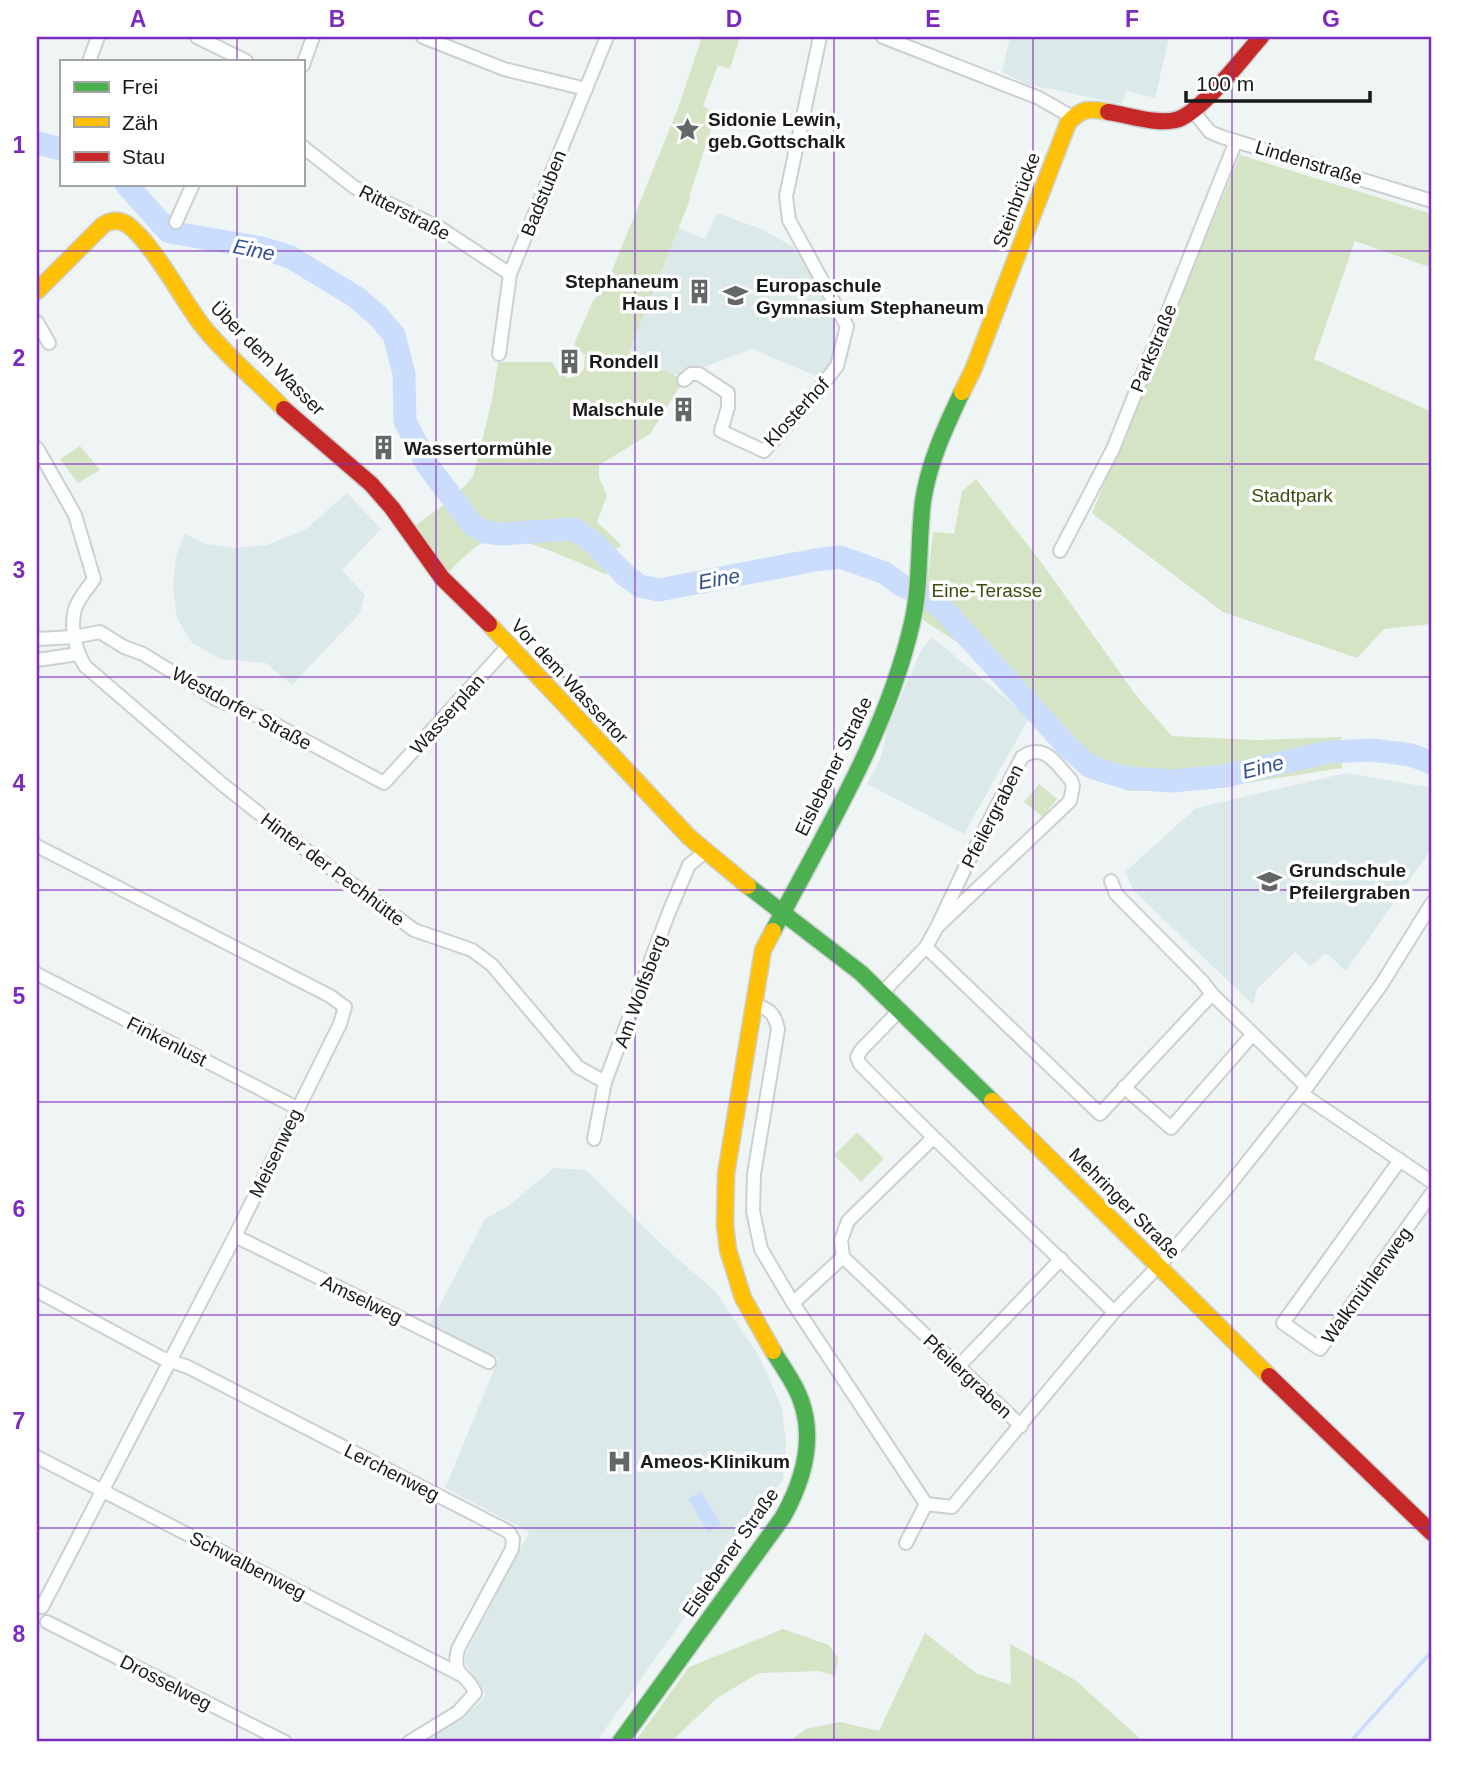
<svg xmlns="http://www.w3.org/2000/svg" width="1469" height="1779" font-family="Helvetica,sans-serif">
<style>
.built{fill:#dce9e9}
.green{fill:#d5e4c5}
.water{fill:#cbddfc}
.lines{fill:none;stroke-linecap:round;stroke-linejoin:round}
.stream{stroke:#cbddfc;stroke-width:3.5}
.river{stroke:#cbddfc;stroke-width:23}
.street-casing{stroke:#ccd0d0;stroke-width:16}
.fast-casing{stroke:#ccd0d0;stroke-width:19}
.slow-casing{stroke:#ccd0d0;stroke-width:19}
.jam-casing{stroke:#ccd0d0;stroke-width:19}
.street{stroke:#fdfefe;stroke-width:12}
.fast{stroke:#4caf50;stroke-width:16}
.slow{stroke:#ffc107;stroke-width:16}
.jam{stroke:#c62828;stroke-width:16}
.grid{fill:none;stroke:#7b2cbf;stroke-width:2;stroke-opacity:0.55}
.labels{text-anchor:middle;stroke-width:7;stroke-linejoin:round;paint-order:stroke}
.poi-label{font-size:19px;font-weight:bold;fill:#181b1b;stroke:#fff;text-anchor:start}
.street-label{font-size:19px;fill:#181b1b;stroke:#fff}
.park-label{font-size:19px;fill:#394e0f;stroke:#fff}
.water-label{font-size:21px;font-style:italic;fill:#335192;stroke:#fff}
.neatline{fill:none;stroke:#7b2cbf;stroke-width:2.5}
.grid-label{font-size:23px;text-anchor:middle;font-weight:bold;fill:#7b2cbf}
</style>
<rect width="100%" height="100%" fill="#eff5f5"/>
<g class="built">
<path d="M1010,37H1169L1155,98L1126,91L1122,104L1026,84L1002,72Z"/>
<path d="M717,213L764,230L793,247L809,268L835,324L832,362L821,378L752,349L707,366L671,376L628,354L678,228L705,239Z"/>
<path d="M347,493L381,529L342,570L365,595L360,613L292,685L266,663L220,659L192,643L177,618L173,587L176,556L185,534L206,544L234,548L267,545L306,529Z"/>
<path d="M932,637L1029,718L964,834L867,784L881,757L888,726L921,650Z"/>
<path d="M1346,773L1432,788V848L1346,971L1326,953L1310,966L1295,952L1257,989L1253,1005L1133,890L1126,871L1196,808Z"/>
<path d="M554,1168L586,1170L663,1246L715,1291L759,1356L782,1408L786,1443L783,1479L596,1742H423L476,1706L486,1694L465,1663L466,1653L529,1532L445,1488L499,1358L429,1326L485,1219L508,1206Z"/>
</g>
<g class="green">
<path d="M702,37H740L730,69L718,65L703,106L716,114L689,197H691L628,354L684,380L650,434L599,465V477L607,495L597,522L622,546L615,549L607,575C584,565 515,532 492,538C481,540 457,563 449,572L416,525L452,499L473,477L492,400L498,362H552L558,372L568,378L578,376L584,369L585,355L574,344L593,301L605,288L677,111Z"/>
<path d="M1240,155L1432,214V268L1355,241L1314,359L1432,412L1431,624L1384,629L1357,658L1223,612L1092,513Z"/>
<path d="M80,446L100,470L78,483L60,459Z"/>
<path d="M976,479L1041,562L1138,698L1172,736L1256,740L1341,737L1342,768L1201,790L1128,791L1087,774L1033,704L988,662L923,620L933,532L954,534L962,491Z"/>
<path d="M1039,784L1057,799L1043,817L1024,802Z"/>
<path d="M857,1132L884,1159L861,1182L834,1155Z"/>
<path d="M783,1629L829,1645L838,1658L835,1676L820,1671L759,1673L717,1698L671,1742H635L689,1667Z"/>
<path d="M925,1633L976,1673L1011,1685L1010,1644L1075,1680L1144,1742H788L806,1729L840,1722L879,1731Z"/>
</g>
<path class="water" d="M701,1491L721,1524L708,1533L688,1499Z"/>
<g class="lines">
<path class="stream" d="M1350,1742L1432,1651"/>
<g class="river">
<path d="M37,143L61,149"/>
<path d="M126,184L169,232L262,248L290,257L356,297L379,317L394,335L404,374L405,421L428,466L473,525L485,532L501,534L574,529L594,543L626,576L640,586L659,590L815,560L840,557L885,573L901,585L930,598L944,610L1066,745L1089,766L1107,772L1127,778L1172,781L1225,776L1328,752L1373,750L1411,755L1432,763"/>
</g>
<defs>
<g id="street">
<path d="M197,37L246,61"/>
<path d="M423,37L504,69L586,89"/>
<path d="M883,37L1039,98L1072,117"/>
<path d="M89,61L98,37"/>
<path d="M303,65L313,37"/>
<path d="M1193,111L1210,132L1222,137L1432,201"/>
<path d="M303,147L354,187L440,228L510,274"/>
<path d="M176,222L193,184"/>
<path d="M37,322L49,343"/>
<path d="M499,354L510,274L607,37"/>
<path d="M684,380L691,374H699L728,393V407L721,431L764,451L812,398L837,366L847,326L789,220L786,196L820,37"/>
<path d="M37,448L75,515L94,579C88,588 78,599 75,609C70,628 75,649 85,666L222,784L290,838L414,930L472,950L492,965L578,1067L605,1082"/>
<path d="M1060,551L1113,449L1236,141"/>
<path d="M37,639L74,637L100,632L124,647L143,654L216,699L267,720L384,783L510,644"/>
<path d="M37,660L78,654"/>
<path d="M37,846L330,996L345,1007L340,1024L235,1236L42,1607"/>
<path d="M1111,881L1116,894L1202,981L1212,994L1307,1087"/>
<path d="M926,947L1100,1114L1212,994"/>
<path d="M37,974L297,1108"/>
<path d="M881,994L926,947L937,927L1070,801L1073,786L1071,780C1056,764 1045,742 1022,757L966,866L937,927"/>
<path d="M754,1005C769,1008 775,1014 778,1029L754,1174L753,1211L761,1249L793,1303L926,1504"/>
<path d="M899,1011L861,1050L857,1057L860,1064C943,1149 1030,1229 1114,1312"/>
<path d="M1124,1087L1171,1128L1253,1034"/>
<path d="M1302,1094L1432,1182"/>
<path d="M594,1139L605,1082L669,912L689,865L705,852"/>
<path d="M1400,1160L1283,1323L1320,1349L1432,1193"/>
<path d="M235,1236L489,1362"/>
<path d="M843,1257L1021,1426"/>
<path d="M843,1257L841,1240L848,1221L933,1138"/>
<path d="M37,1291L162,1358L188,1367L509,1532L513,1539L512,1549L458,1649C451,1679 467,1671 475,1693L458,1712L409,1742"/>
<path d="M793,1303L843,1257"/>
<path d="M958,1367L1061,1259"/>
<path d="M37,1457L459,1674"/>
<path d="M926,1504L952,1507L1114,1312L1169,1255L1226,1189L1307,1087L1381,985L1432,903"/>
<path d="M906,1543L926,1504"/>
<path d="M47,1622L285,1742"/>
</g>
<g id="fast">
<path d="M748,886L861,973L992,1101"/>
<path d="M773,931C825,832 887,733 912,623C921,586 918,540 923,501C929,462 945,428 962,392"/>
<path d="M620,1742L783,1517C803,1481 816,1439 800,1398C794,1382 782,1366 773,1351"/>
</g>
<g id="slow">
<path d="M37,291L103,225C111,220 119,219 128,225C153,244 181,297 201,324C224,354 257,381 284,409"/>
<path d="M962,392L973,370L1068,123C1082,108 1089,108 1108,112"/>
<path d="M489,624L689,837L748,886"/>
<path d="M773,931L763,950L726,1174L725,1225L728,1250L743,1298L773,1351"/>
<path d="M992,1101L1269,1376"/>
</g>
<g id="jam">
<path d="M1108,112C1129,115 1159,126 1179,119C1204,109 1242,58 1261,37"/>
<path d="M284,409L371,484L392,508L442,578L489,624"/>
<path d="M1269,1376L1432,1533"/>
</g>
</defs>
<use href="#street" class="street-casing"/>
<use href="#fast" class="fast-casing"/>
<use href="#slow" class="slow-casing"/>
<use href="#jam" class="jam-casing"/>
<use href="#street" class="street"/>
<use href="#fast" class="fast"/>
<use href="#slow" class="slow"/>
<use href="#jam" class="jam"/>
</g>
<path class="grid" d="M237,37V61M436,37V1742M635,37V1742M834,37V1742M1033,37V1742M1232,37V1742M237,184V1742M37,251H1432M37,464H1432M37,677H1432M37,890H1432M37,1102H1432M37,1315H1432M37,1528H1432"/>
<defs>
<symbol id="sight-bare" viewBox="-9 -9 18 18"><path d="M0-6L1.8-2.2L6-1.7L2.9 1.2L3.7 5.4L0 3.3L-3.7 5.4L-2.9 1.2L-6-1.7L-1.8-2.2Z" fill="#636767" stroke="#fff" stroke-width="2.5" paint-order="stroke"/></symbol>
<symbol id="building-bare" viewBox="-9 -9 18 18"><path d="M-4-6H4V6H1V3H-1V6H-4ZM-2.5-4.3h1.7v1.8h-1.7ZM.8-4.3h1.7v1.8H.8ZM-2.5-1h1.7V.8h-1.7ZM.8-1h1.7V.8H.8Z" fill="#636767" stroke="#fff" stroke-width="2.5" paint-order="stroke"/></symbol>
<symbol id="school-bare" viewBox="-9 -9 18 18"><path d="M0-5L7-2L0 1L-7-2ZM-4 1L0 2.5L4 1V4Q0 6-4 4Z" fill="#636767" stroke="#fff" stroke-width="2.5" paint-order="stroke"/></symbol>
<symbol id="hospital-bare" viewBox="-9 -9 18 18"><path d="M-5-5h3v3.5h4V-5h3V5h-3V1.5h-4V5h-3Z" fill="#636767" stroke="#fff" stroke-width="2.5" paint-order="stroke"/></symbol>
</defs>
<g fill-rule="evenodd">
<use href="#sight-bare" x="670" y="112" width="35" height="35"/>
<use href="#building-bare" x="682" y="274" width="35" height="35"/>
<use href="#school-bare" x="718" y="278" width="35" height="35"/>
<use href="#building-bare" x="552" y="344" width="35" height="35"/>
<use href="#building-bare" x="666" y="392" width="35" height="35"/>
<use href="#building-bare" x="366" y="430" width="35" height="35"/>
<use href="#school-bare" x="1252" y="864" width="35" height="35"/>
<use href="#hospital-bare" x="602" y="1444" width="35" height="35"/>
</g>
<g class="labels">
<g class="poi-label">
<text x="708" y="126">Sidonie Lewin,<tspan x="708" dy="22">geb.Gottschalk</tspan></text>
<text x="679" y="288" text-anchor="end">Stephaneum<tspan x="679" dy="22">Haus I</tspan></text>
<text x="756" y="292">Europaschule<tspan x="756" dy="22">Gymnasium Stephaneum</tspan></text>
<text x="589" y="368">Rondell</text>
<text x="664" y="416" text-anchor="end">Malschule</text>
<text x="404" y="455">Wassertormühle</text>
<text x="1289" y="877">Grundschule<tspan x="1289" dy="22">Pfeilergraben</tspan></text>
<text x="640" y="1468">Ameos-Klinikum</text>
</g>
<g class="street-label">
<text transform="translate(1309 162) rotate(17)" y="7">Lindenstraße</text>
<text transform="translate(543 193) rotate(-68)" y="7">Badstuben</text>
<text transform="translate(1016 200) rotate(-69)" y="7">Steinbrücke</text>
<text transform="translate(405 212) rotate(27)" y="7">Ritterstraße</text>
<text transform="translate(1153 348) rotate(-68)" y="7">Parkstraße</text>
<text transform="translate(268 358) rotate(45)" y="7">Über dem Wasser</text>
<text transform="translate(796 412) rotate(-47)" y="7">Klosterhof</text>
<text transform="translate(570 681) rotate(47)" y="7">Vor dem Wassertor</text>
<text transform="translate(242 708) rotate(28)" y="7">Westdorfer Straße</text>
<text transform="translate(447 714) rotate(-48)" y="7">Wasserplan</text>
<text transform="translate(833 766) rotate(-64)" y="7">Eislebener Straße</text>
<text transform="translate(992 816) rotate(-63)" y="7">Pfeilergraben</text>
<text transform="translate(333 869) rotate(37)" y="7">Hinter der Pechhütte</text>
<text transform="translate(640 991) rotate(-70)" y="7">Am Wolfsberg</text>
<text transform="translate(167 1041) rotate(27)" y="7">Finkenlust</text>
<text transform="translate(275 1153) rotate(-64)" y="7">Meisenweg</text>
<text transform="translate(1125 1203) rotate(45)" y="7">Mehringer Straße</text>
<text transform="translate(1366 1285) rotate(-54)" y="7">Walkmühlenweg</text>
<text transform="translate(362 1299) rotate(26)" y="7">Amselweg</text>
<text transform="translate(968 1376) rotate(43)" y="7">Pfeilergraben</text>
<text transform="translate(392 1472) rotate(27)" y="7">Lerchenweg</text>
<text transform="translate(730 1552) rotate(-55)" y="7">Eislebener Straße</text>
<text transform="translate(248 1565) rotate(27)" y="7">Schwalbenweg</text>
<text transform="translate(166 1682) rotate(27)" y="7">Drosselweg</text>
</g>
<g class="park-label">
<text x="1292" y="502">Stadtpark</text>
<text x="987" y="597">Eine-Terasse</text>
</g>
<g class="water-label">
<text transform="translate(254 250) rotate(11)" y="7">Eine</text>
<text transform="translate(719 579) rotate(-10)" y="7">Eine</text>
<text transform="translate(1263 767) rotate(-14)" y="7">Eine</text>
</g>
</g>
<rect width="1469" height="1779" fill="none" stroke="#ffffff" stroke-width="77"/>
<rect x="60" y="60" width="245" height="126" fill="#ffffff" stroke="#a3a4a4" stroke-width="2"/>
<rect x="74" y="82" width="35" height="10" fill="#4caf50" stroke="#a3a4a4" stroke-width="2"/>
<text x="122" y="94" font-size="21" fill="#181b1b">Frei</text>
<rect x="74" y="117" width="35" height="10" fill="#ffc107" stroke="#a3a4a4" stroke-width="2"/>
<text x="122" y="130" font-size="21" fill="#181b1b">Zäh</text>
<rect x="74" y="152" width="35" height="10" fill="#c62828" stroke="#a3a4a4" stroke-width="2"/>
<text x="122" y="164" font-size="21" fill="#181b1b">Stau</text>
<path d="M1186 91v10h184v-10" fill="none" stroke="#181b1b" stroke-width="3.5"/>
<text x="1196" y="91" font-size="21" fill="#181b1b" stroke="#ffffff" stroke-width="5" paint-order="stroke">100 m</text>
<rect x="38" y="38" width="1392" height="1702" class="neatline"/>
<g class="grid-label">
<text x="138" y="27">A</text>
<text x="337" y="27">B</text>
<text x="536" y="27">C</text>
<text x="734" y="27">D</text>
<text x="933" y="27">E</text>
<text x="1132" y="27">F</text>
<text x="1331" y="27">G</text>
<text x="19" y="153">1</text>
<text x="19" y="366">2</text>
<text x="19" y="578">3</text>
<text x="19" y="791">4</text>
<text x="19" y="1004">5</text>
<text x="19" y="1217">6</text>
<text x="19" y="1429">7</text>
<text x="19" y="1642">8</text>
</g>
</svg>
